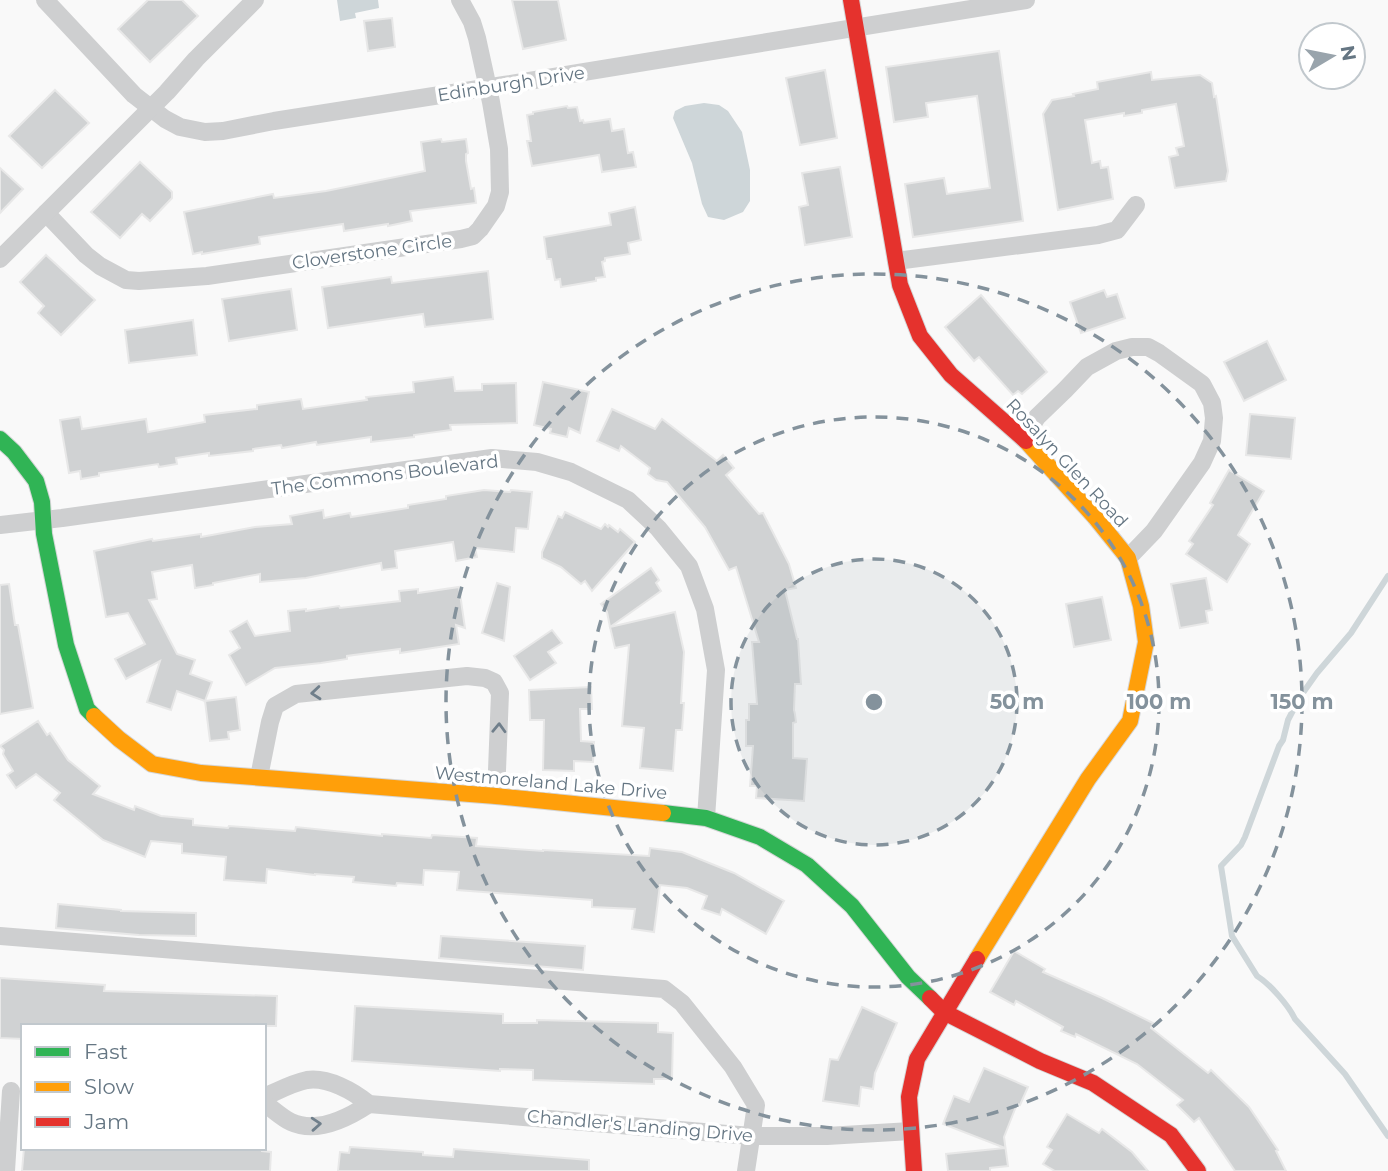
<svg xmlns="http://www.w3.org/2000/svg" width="1388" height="1171" font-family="Montserrat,sans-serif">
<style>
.water{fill:#ced6d9}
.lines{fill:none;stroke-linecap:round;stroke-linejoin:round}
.stream{stroke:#ced6d9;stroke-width:6}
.building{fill:#d0d2d3;stroke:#e8e8e8;stroke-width:2}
.fast-casing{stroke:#d5d6d7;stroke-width:18}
.slow-casing{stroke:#d5d6d7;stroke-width:18}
.jam-casing{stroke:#d5d6d7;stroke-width:18}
.street{stroke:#cecfd0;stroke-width:18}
.fast{stroke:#30b455;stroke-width:16}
.slow{stroke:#ff9f0a;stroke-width:16}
.jam{stroke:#e5322d;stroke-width:16}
.oneway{stroke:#707f8b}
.ring{fill:none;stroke:#84929c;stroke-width:3.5;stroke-dasharray:12 9}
.labels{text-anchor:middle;stroke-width:7;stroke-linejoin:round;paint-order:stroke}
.street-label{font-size:18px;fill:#657683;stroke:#fff}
.centre{fill:#84929c;stroke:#fff;stroke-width:3.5}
.ring-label{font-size:21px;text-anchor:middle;font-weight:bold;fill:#84929c;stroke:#fff;stroke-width:7;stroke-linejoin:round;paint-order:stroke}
</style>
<rect width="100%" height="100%" fill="#f9f9f9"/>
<g class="water">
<path d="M337,0H378L379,8L355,13L356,18L340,21Z"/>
<path d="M704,103L719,105L728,111L742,132L750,170V201L743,212L724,220L708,217L702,204L692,163L673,118L675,111L685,106Z"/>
</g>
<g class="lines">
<path class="stream" d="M1388,576L1351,633L1317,673L1300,697L1288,720L1283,740L1279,746L1245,837L1241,845L1221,866L1232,936L1257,976C1270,984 1289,1006 1295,1019L1345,1074L1388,1136"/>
</g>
<g class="building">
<path d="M148,0H182L198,16L150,62L118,29Z"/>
<path d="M512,0H558L566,40L523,49Z"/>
<path d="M392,18L395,47L368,51L364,21Z"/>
<path d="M999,51L1023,221L913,237L905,184L944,178L947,194L990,188L977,96L926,103L928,117L894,122L886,67Z"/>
<path d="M825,70L837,138L800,145L786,78Z"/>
<path d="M1151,72L1152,80L1200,75L1212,83L1214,97L1216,96L1228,171L1226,181L1175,188L1169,157L1178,155L1176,148L1184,146L1176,104L1142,110V113L1124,116V113L1085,120L1092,163L1100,161L1101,168L1108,167L1113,199L1058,210L1043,114L1052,100L1074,96L1073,94L1098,89L1097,82Z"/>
<path d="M55,90L89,123L42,168L9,136Z"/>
<path d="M567,106L568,108L577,107L580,121L583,120L584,123L610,119L612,131L624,129L628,153L633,152L636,167L602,172L599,155L532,166L527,141H531L527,115L533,114V112Z"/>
<path d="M441,139L442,142L466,139L468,153L466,154V161L471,189L474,188L476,203L410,211L412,221L388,226V224L344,231L343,224L259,237L260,244L202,254V252L193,254L184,212L273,194L274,198L326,191L425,171L421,142Z"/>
<path d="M140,162L172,192V198L150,221L142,214L120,238L91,212Z"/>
<path d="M840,167L852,237L805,245L799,207L808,205L802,173Z"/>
<path d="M0,168L23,189L0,213Z"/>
<path d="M635,207L641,240L628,243L630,254L605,258V261L602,262L605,277L596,278V281L561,287L560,279L555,280L551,259H547L544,237L611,225L609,213Z"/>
<path d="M46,255L95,300L61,335L38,313L44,306L20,282Z"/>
<path d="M488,271L493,319L425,327L423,314L328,328L322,287L391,277L392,283Z"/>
<path d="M291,289L297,330L229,341L222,299Z"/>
<path d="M1104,290L1107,297L1117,294L1125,318L1081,333L1070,302Z"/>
<path d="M981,295L1047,372L1022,394L1018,391L1013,395L979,357L974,361L945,327Z"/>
<path d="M193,320L197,355L129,363L125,330Z"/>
<path d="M1267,341L1286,380L1244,401L1224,362Z"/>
<path d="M453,377L455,391L482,390V384L516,383L517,423L450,425L451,430L414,435V437L371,442V437L317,445L316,442L282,448L281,445L253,449V451L209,456V453L176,458L177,464L159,467L158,464L99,473V476L81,479L80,471L69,473L60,420L80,417L82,429L146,419L148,432L205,422L204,415L257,409V405L301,399L303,409L367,400L366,397L414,392L413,382Z"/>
<path d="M543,382L589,392L580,433L569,428L567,437L550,433L551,429L534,425Z"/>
<path d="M612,409L655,429L662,419L717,461L723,455L734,468L726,475L759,514L763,513L789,564L796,588L785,590L797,639H798L801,684H795L794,710L795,714L796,722L793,723V758L807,759L804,801L756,798L757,786H750L753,746H746V720H749V704H757L752,642H759L736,567L729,570L705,527L667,482L656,480L648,474L650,468L621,446L619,451L597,441Z"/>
<path d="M1250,414L1295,418L1291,459L1246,455Z"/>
<path d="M1229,470L1264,491L1238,535L1250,544L1227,582L1186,554L1193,544L1189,541L1213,505L1210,503Z"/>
<path d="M484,490L510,492L511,490L532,492L528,529L516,528L514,552L475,548L477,557L456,561L453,542L395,551L397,568L382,570L381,563L306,578L260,582V574L213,583V585L195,588L192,565L152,572L157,599L149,600L177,654L195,660L190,674L212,682L205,701L236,697L240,730L228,732L229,739L210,741L205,701L177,691L171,710L147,702L160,661L126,679L115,659L145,644L128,613L106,617L94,551L152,539L153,541L201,534V537L255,527L292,524L290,516L323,510L324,518L350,513L351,517L408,508V505L446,499V496Z"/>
<path d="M565,512L601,529L605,524L608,527L609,525L618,532L620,529L635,542L592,591L585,581L581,584L561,567L542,558V552L558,516L562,518Z"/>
<path d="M651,568L659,580L656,583L661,591L610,627L607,612L601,604Z"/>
<path d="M1206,578L1212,610L1206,611L1208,623L1180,628L1171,584Z"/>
<path d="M497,583L510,587L504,641L482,633Z"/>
<path d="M9,584L15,625H18L33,708L0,714V585Z"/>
<path d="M459,587L465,628L456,625L459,644L400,653V649L347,656V659L321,663L275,668L246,685L229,655L240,648L230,631L247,621L255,636L290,631L288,611L306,609V611L339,606L340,608L400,601L399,591L418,589V593Z"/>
<path d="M1102,597L1111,640L1074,647L1066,604Z"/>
<path d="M675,612L684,652L681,703H684L682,730H676L673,771L640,768L644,728L622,726L629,645L615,648L610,627Z"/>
<path d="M552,630L562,643L548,652L556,663L530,680L514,656Z"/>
<path d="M591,687L592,709H580L581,741L594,742L593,762L574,761V771L543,770L544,720H530L529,690Z"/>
<path d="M38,721L47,735L50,733L68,760L100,786L93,794L134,810L135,806L161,816L193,819V825L228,828L229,826L295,831L296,827L382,836V834L431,838L432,835L477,838L476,846L543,851V850L649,856L650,848L682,852L734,873L784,901L766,934L722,909L720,915L702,909L707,896L687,888L660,885L654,932L632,929L635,909L592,907V900L457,890L459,872L424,870L423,885L397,883L396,886L353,882L354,877L315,874V875L267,869L266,883L224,880L226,857L182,853V844L151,841L145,857L103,840L54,800L60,793L36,774L16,788L7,775L13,771L3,754L4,750L0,746Z"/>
<path d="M58,904L121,910V911L196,913V936L139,935L56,928Z"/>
<path d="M441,936L585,946L583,970L439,958Z"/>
<path d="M1014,951L1045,969L1043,972L1102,998L1153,1023L1151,1028L1208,1073L1211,1070L1249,1107L1278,1150L1276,1151L1286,1171H1235L1199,1118L1194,1122L1177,1105L1183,1100L1137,1064L1076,1034L1075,1037L1061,1031L1063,1027L1016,1001L1014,1005L990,992Z"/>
<path d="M0,978L105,985L104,991L277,996L276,1026H23V1039L0,1038Z"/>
<path d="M355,1006L503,1014V1023H537V1020L658,1023V1032L673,1033L672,1079H654V1084L533,1080V1070L500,1069V1071L352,1061Z"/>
<path d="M862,1007L897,1023L875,1073L873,1089L861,1087L859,1106L823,1101L830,1059L838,1060Z"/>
<path d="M984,1068L1028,1087L1020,1105L1017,1104L1004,1137L1008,1166L990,1168V1171H948L946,1154L1005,1148L943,1124L954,1096L969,1102Z"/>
<path d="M1067,1114L1099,1133L1102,1129L1132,1152L1148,1171H1055L1043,1164L1052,1150L1047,1147Z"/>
<path d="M350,1147L423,1152V1155L453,1157L454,1149L589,1160V1171H338L340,1152L349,1153Z"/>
<path d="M24,1148H262V1151L271,1152L270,1171H22Z"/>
</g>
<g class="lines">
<defs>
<g id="fast">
<path d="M0,439L14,452L36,481L42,502L44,534L66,645L87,709L94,716"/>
<path d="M663,813L706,818L760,837L807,865L852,906L908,977L930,998"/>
</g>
<g id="slow">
<path d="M94,716L119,739L152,764L201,773L496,796L663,813"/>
<path d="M977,959L1088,779L1130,721L1146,642L1141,606L1128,558L1095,517L1026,441"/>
</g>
<g id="jam">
<path d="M851,0L900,285L920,336L951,375L1026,441"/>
<path d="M930,998L944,1012L1040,1061L1093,1083L1171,1135L1198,1171"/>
<path d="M914,1171L909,1097L917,1059L977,959"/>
</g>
</defs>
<use href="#fast" class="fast-casing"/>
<use href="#slow" class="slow-casing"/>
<use href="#jam" class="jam-casing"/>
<g class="street">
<path d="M45,0L134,95L165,119L180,127L205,132L223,131L274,121L504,85L1026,0"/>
<path d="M46,213L86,255L100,266L126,280L139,281L207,276L461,239L473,236L480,229L496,206L500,192L499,149L491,102L477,38L472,22L460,0"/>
<path d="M0,259L167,92L196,59L255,0"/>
<path d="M896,261L1098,235L1117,230L1136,205"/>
<path d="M1024,439L1037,417L1065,390L1087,367L1116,351L1132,347H1148L1159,353L1202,384L1212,403L1214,418L1212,441L1202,463L1154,531L1128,558"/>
<path d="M0,525L62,518L492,458L537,462L571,472L628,500L658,528L689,566L705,609L716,670L706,818"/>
<path d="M259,777L270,722L275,706L296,694L467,676L485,678L494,682L500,693L496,796"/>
<path d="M0,936L664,989L682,1003L733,1067L756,1105L746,1171"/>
<path d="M264,1097C278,1091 292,1083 307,1080C328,1077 353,1091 369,1104L751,1136H827L911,1131"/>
<path d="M264,1103C273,1109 282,1118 291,1122C317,1134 348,1118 369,1104"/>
<path d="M6,1171L11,1091"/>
</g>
<use href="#fast" class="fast"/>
<use href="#slow" class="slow"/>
<use href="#jam" class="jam"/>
</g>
<defs><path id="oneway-chevron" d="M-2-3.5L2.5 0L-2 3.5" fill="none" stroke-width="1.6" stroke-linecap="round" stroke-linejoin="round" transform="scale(1.75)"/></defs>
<g class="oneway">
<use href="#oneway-chevron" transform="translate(316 693) rotate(175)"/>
<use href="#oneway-chevron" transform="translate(499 728) rotate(-88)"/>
<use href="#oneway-chevron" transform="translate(316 1124) rotate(-4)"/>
</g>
<circle cx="874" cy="702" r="143" fill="#84929c" fill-opacity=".12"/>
<g class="ring">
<circle cx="874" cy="702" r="143"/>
<circle cx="874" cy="702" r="285"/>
<circle cx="874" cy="702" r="428"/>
</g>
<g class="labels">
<g class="street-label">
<text transform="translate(511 84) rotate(-9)" y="6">Edinburgh Drive</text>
<text transform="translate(372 252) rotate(-8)" y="6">Cloverstone Circle</text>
<text transform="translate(1067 463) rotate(47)" y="6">Rosalyn Glen Road</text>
<text transform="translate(385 475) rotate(-7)" y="6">The Commons Boulevard</text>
<text transform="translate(551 783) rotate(5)" y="6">Westmoreland Lake Drive</text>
<text transform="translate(640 1126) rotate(5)" y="6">Chandler's Landing Drive</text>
</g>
</g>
<circle cx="874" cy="702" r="10" class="centre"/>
<g class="ring-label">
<text x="1017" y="709">50 m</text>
<text x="1159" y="709">100 m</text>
<text x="1302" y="709">150 m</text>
</g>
<rect x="21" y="1024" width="245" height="126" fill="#ffffff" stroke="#c1c8cd" stroke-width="2"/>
<rect x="35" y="1047" width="35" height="10" fill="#30b455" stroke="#c1c8cd" stroke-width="2"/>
<text x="84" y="1059" font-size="21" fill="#657683">Fast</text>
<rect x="35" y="1082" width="35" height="10" fill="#ff9f0a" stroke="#c1c8cd" stroke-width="2"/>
<text x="84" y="1094" font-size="21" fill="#657683">Slow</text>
<rect x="35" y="1117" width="35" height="10" fill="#e5322d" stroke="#c1c8cd" stroke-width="2"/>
<text x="84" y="1129" font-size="21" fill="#657683">Jam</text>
<g transform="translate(1332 56) rotate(80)"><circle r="33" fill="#ffffff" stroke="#c1c8cd" stroke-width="2"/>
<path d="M0-5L12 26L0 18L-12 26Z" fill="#99a4ac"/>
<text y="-10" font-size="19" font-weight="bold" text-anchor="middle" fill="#657683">N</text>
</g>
</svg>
